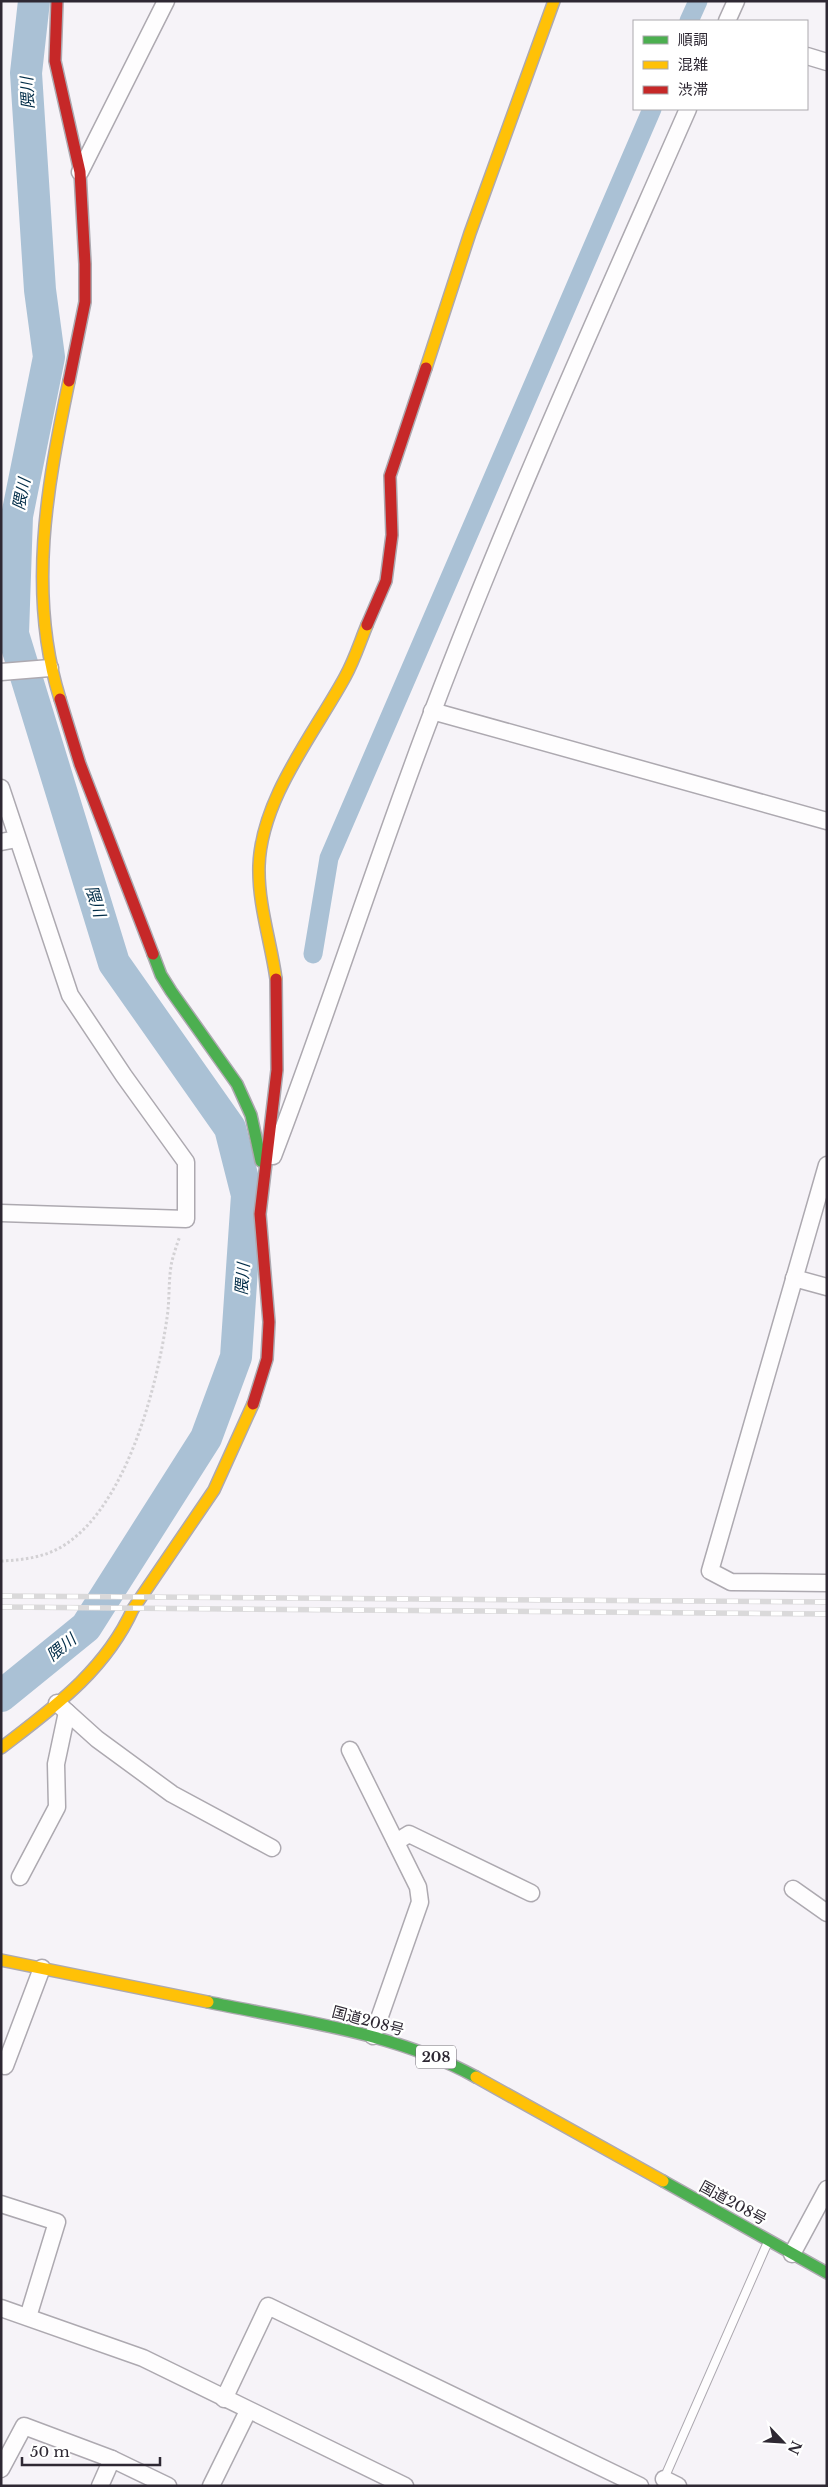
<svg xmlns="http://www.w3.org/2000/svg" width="828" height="2487" font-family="'Libre Baskerville','Noto Sans JP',serif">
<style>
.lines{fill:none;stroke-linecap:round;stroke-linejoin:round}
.canal{stroke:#aac1d5;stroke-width:19}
.river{stroke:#aac1d5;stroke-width:32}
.lane-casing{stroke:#ada9b0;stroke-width:10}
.street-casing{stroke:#ada9b0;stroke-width:19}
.fast-casing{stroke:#ada9b0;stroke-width:14}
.slow-casing{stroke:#ada9b0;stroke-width:14}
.jam-casing{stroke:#ada9b0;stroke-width:14}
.path{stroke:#d3d1d4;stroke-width:3;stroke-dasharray:2.5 2.5;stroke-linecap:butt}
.lane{stroke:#fefdfe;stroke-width:8}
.street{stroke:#fefdfe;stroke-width:16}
.fast{stroke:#4caf50;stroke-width:11}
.slow{stroke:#ffc107;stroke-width:11}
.jam{stroke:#c62828;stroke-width:11}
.rail-casing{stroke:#dad9da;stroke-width:5.5}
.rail{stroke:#fff;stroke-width:4;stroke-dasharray:11;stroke-linecap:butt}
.labels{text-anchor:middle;stroke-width:4.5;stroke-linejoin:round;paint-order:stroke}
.shield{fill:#fff;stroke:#6d6870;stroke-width:1}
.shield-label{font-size:14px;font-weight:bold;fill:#2e2833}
.street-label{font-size:15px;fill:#2e2833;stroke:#fff}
.water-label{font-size:16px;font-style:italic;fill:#012c47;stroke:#fff}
</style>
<rect width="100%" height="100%" fill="#f6f3f8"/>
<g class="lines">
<g class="canal">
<path d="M689,21L698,1"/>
<path d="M313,954L329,858L652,109"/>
</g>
<path class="river" d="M1,1696L86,1627L206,1438L236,1357L247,1195L230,1128L114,963L13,634L17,516L49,357L40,290L26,73L34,1"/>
<defs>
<path id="lane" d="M663,2481L767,2244"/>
<g id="street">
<path d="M727,21L736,1"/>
<path d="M807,56L827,62"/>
<path d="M80,172L166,1"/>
<path d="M1,672L50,668"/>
<path d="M432,711L827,821"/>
<path d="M1,788L70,995L124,1076L186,1162V1219L1,1213"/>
<path d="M1,842L17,839"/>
<path d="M273,1156C330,1008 377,856 434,708C511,505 601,307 688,109"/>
<path d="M827,1165L710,1571L731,1582L827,1583"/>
<path d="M794,1278L827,1287"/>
<path d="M57,1703L97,1739L172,1794L272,1848"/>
<path d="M350,1750L418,1887L420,1902L373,2036"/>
<path d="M396,1842L409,1834L531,1893"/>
<path d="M20,1877L57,1807L56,1764L67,1712"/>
<path d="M793,1889L827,1913"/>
<path d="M5,2066L42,1968"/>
<path d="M1,2204L57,2222L28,2317"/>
<path d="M792,2254L827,2189"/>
<path d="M1,2308L143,2358L405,2486"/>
<path d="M224,2399L268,2306L640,2486"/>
<path d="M1,2469L24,2426L112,2459L168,2486"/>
<path d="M664,2479L678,2486"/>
<path d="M100,2486L112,2459"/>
<path d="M211,2486L248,2411"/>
</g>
<g id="fast">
<path d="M153,954L161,975L171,991L237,1084L251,1115L261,1161"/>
<path d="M208,2002C298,2021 394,2032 476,2077"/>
<path d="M663,2181L827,2273"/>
</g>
<g id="slow">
<path d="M426,368L470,233L554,1"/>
<path d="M60,699C27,594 47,486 69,381"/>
<path d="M276,979C271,942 258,905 259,866C261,799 314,734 345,677C354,661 360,642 367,625"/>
<path d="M1,1748C53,1708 105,1671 133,1609L214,1490L253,1404"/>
<path d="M1,1960L208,2002"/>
<path d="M476,2077L663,2181"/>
</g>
<g id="jam">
<path d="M57,1L55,61L80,172L85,264V302L69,381"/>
<path d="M367,625L386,581L392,535L390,476L426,368"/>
<path d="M60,699L80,764L153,954"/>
<path d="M253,1404L267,1359L269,1322L260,1214L277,1070L276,979"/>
</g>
</defs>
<use href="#lane" class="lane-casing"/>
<use href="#street" class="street-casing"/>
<use href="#fast" class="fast-casing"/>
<use href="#slow" class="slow-casing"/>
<use href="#jam" class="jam-casing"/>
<path class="path" d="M1,1561C24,1560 47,1557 66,1544C127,1503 157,1387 167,1318C170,1299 168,1279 172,1261C174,1253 177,1244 180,1236"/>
<use href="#lane" class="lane"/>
<use href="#street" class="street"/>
<use href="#fast" class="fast"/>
<use href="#slow" class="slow"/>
<use href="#jam" class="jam"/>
<defs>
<g id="rail">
<path d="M1,1596L827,1602"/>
<path d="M1,1607L827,1614"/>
</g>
</defs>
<use href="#rail" class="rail-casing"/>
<use href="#rail" class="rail"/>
</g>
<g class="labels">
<rect class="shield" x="416" y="2045.5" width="40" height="23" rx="4"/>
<g class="shield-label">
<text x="436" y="2062">208</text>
</g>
<g class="street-label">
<text transform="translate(368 2021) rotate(15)" y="5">国道208号</text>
<text transform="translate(733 2203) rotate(29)" y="5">国道208号</text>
</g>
<g class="water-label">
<text transform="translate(27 93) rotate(-93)" y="6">隈川</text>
<text transform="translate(21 494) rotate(-79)" y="6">隈川</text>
<text transform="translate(96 901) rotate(73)" y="6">隈川</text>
<text transform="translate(242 1279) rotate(-86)" y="6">隈川</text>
<text transform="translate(61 1647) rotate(-39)" y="6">隈川</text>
</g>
</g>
<rect width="828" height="2487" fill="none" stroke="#2e2833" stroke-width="5"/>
<rect x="633" y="20" width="175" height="90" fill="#ffffff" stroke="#aba9ad"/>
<rect x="643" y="36" width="25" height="8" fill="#4caf50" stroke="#aba9ad"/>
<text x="678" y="45" font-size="15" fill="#2e2833">順調</text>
<rect x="643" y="61" width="25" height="8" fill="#ffc107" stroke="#aba9ad"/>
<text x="678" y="70" font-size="15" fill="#2e2833">混雑</text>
<rect x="643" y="86" width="25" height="8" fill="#c62828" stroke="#aba9ad"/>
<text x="678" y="95" font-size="15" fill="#2e2833">渋滞</text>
<g transform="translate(783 2442) rotate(115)" stroke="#ffffff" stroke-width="4" paint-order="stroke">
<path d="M0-4L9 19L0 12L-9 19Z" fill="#2e2833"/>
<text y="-8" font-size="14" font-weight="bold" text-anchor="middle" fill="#2e2833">N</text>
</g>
<path d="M22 2457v8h138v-8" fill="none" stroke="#2e2833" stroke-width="2.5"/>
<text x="30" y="2457" font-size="15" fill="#2e2833" stroke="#ffffff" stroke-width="4" paint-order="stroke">50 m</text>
</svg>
